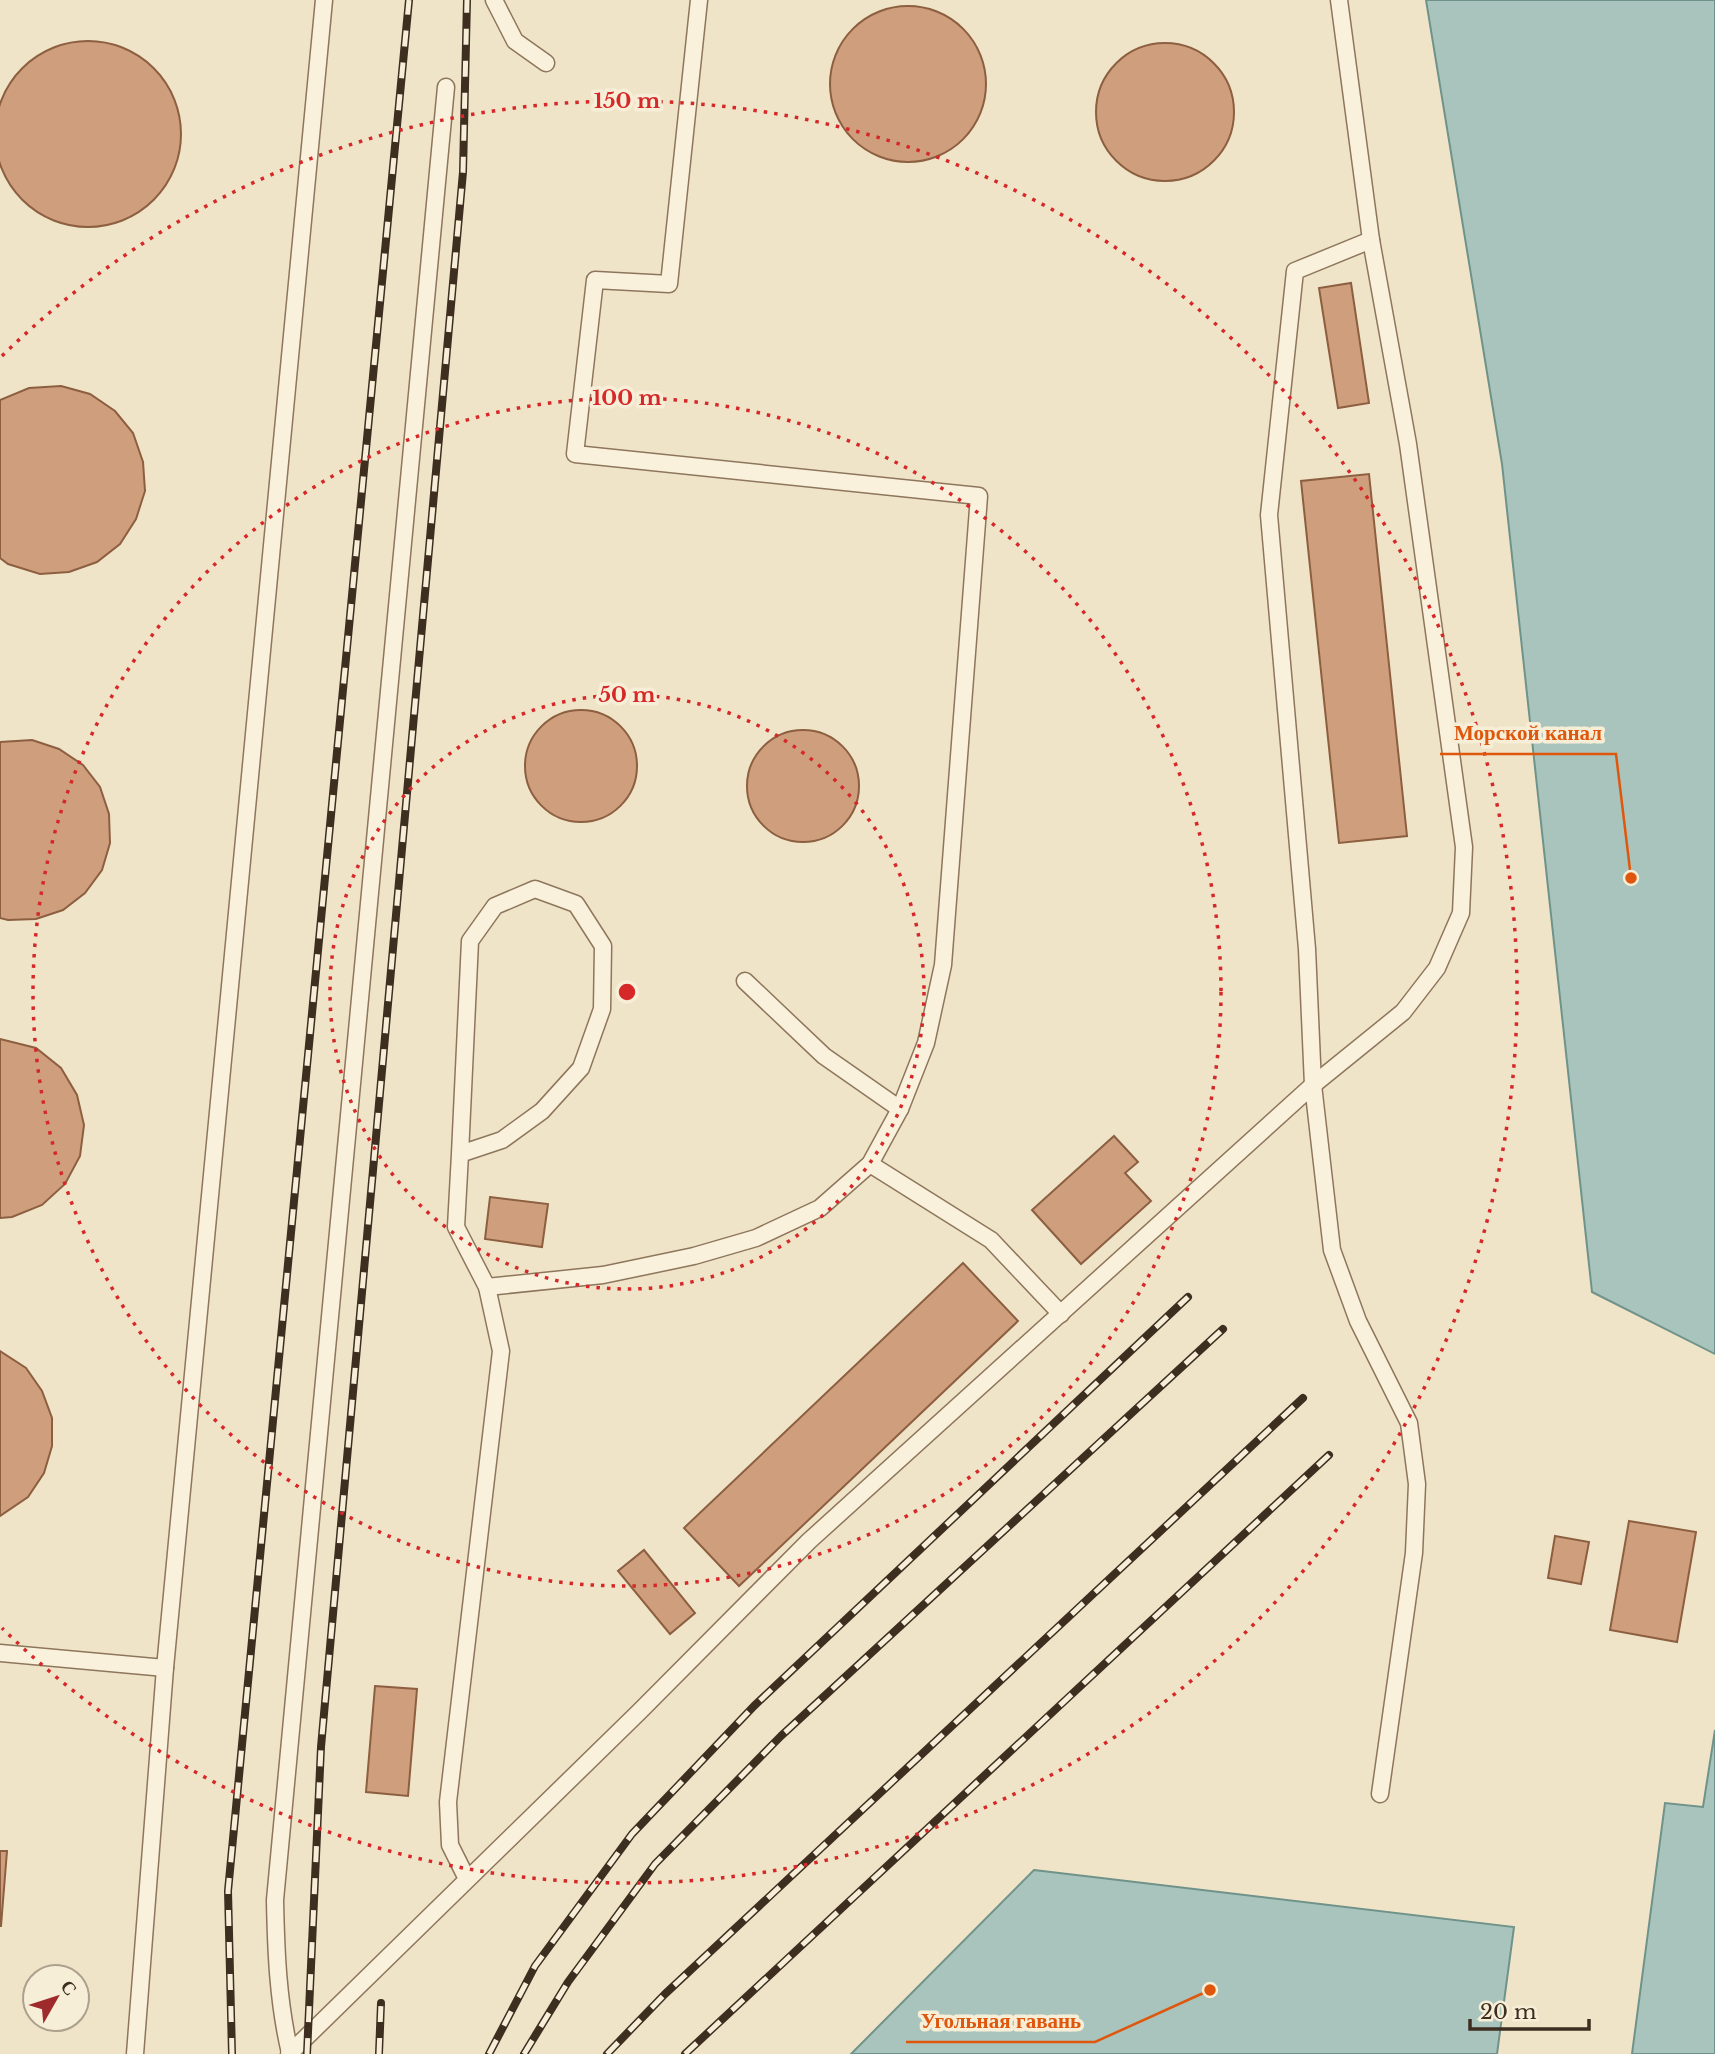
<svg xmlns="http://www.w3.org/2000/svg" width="1715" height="2054" font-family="'Libre Baskerville',serif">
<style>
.water{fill:#a9c4bc;stroke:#6f938a;stroke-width:2}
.building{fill:#cf9f7d;stroke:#8d5f41;stroke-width:2}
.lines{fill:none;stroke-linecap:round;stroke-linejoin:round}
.service-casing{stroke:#8d765c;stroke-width:19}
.service{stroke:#faf1dc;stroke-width:16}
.rail-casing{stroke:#3d2e20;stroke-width:8}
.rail{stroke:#f7eed8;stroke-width:5;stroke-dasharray:16;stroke-linecap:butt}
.ring{fill:none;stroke:#d62828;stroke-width:3.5;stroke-dasharray:3.5 7}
.centre{fill:#d62828;stroke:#f7eed8;stroke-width:3.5}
.ring-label{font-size:21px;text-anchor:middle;font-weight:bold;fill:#d62828;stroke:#f7eed8;stroke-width:7;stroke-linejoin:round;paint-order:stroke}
.leader{fill:none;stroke:#df570d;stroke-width:2.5}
.callout-dot{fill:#df570d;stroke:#f7eed8;stroke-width:2.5}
.callout-label{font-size:21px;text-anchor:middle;font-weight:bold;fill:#df570d;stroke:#f7eed8;stroke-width:7;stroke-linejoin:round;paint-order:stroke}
</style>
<rect width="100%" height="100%" fill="#f0e4c8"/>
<g class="water">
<path d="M1426,0H1715V1354L1592,1292L1502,464Z"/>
<path d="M1715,1730V2054H1632L1665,1803L1703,1807Z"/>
<path d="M1034,1870L1514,1927L1497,2054H851Z"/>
</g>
<g class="building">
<circle cx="908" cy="84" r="78"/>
<circle cx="88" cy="134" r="93"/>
<circle cx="1165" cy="112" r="69"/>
<path d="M1351,283L1369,403L1338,408L1319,288Z"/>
<path d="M61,386L90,394L115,411L133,433L143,462L145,491L136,519L120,544L97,562L69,572L40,574L8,564L0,558V400L29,388Z"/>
<path d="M1369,474L1407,836L1339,843L1301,481Z"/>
<circle cx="581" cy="766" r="56"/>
<circle cx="803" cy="786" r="56"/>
<path d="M32,740L59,749L83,765L100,787L109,814L110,843L102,870L85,893L63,910L36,919L8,920L0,918V742Z"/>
<path d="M0,1039L36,1048L61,1068L77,1095L84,1125L80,1156L65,1184L42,1205L12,1217L0,1218Z"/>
<path d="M1114,1136L1138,1162L1125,1173L1151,1201L1081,1264L1032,1210Z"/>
<path d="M490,1197L548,1204L542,1247L485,1239Z"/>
<path d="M963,1263L1018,1321L739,1586L684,1528Z"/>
<path d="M0,1351L26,1368L42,1391L52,1418V1446L44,1473L28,1497L0,1516Z"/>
<path d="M1629,1521L1696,1532L1677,1642L1610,1630Z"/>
<path d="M1555,1536L1589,1542L1581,1584L1548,1578Z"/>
<path d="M644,1550L695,1613L670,1634L618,1571Z"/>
<path d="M375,1686L417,1689L408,1796L366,1792Z"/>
<path d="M0,1851H7L1,1926H0Z"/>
</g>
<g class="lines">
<defs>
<g id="service">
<path d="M494,0L515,41L546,63"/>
<path d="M1371,240L1295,271L1269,515L1307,949L1313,1085L1332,1250L1358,1321L1409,1423L1417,1484L1414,1553L1380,1794"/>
<path d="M745,981L824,1056L900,1109"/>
<path d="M460,1154L470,941L495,906L535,889L576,904L603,946L602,1009L581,1068L542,1111L502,1140L460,1154L456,1227L487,1287L501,1351L448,1802L450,1845L467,1879"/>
<path d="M870,1164L991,1240L1061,1314"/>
<path d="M487,1287L603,1275L694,1256L756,1238L820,1208L870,1164L900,1109L926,1043L943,965L979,496L575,454L595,280L669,284L699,0"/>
<path d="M0,1653L165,1668"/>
<path d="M290,2053C278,2002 276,1952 275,1900L446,87"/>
<path d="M135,2054L165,1668L324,0"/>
<path d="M289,2054L639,1712L809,1541L1313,1085L1403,1012L1437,968L1461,913L1464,847L1408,444L1371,240L1339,0"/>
</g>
</defs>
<use href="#service" class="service-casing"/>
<use href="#service" class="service"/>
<defs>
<g id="rail">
<path d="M232,2054L228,1891L409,0"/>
<path d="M307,2054L321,1747L463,172L467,0"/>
<path d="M379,2054L381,2003"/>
<path d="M489,2054L535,1966L632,1834L754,1706L1188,1297"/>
<path d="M524,2054L568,1982L655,1864L781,1736L1223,1329"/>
<path d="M607,2054L665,1994L1303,1398"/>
<path d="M685,2054L1329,1455"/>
</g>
</defs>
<use href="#rail" class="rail-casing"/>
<use href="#rail" class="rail"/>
</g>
<g class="ring">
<circle cx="627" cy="992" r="297"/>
<circle cx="627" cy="992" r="594"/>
<path d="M2 356A891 891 0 1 1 2 1628"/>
</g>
<circle cx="627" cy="992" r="10" class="centre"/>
<g class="ring-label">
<text x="627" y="108">150 m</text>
<text x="627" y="405">100 m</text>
<text x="627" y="702">50 m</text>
</g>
<path class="leader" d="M1631 878L1616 754H1440M1210 1990L1095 2042H906"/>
<g class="callout-dot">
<circle cx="1631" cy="878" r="7"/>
<circle cx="1210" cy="1990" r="7"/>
</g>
<g class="callout-label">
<text x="1528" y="740">Морской канал</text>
<text x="1001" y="2028">Угольная гавань</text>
</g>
<g transform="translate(56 1998) rotate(51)"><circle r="33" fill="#f7eed8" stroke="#ada18e" stroke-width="2"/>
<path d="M0-5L12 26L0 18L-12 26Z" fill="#9e2a2b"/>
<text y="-10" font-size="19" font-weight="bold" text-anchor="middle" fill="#3d2e20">С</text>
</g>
<path d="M1470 2019v10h119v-10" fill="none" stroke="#3d2e20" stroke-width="3.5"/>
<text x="1480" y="2019" font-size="21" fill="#3d2e20" stroke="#f7eed8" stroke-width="5" paint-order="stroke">20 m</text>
</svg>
